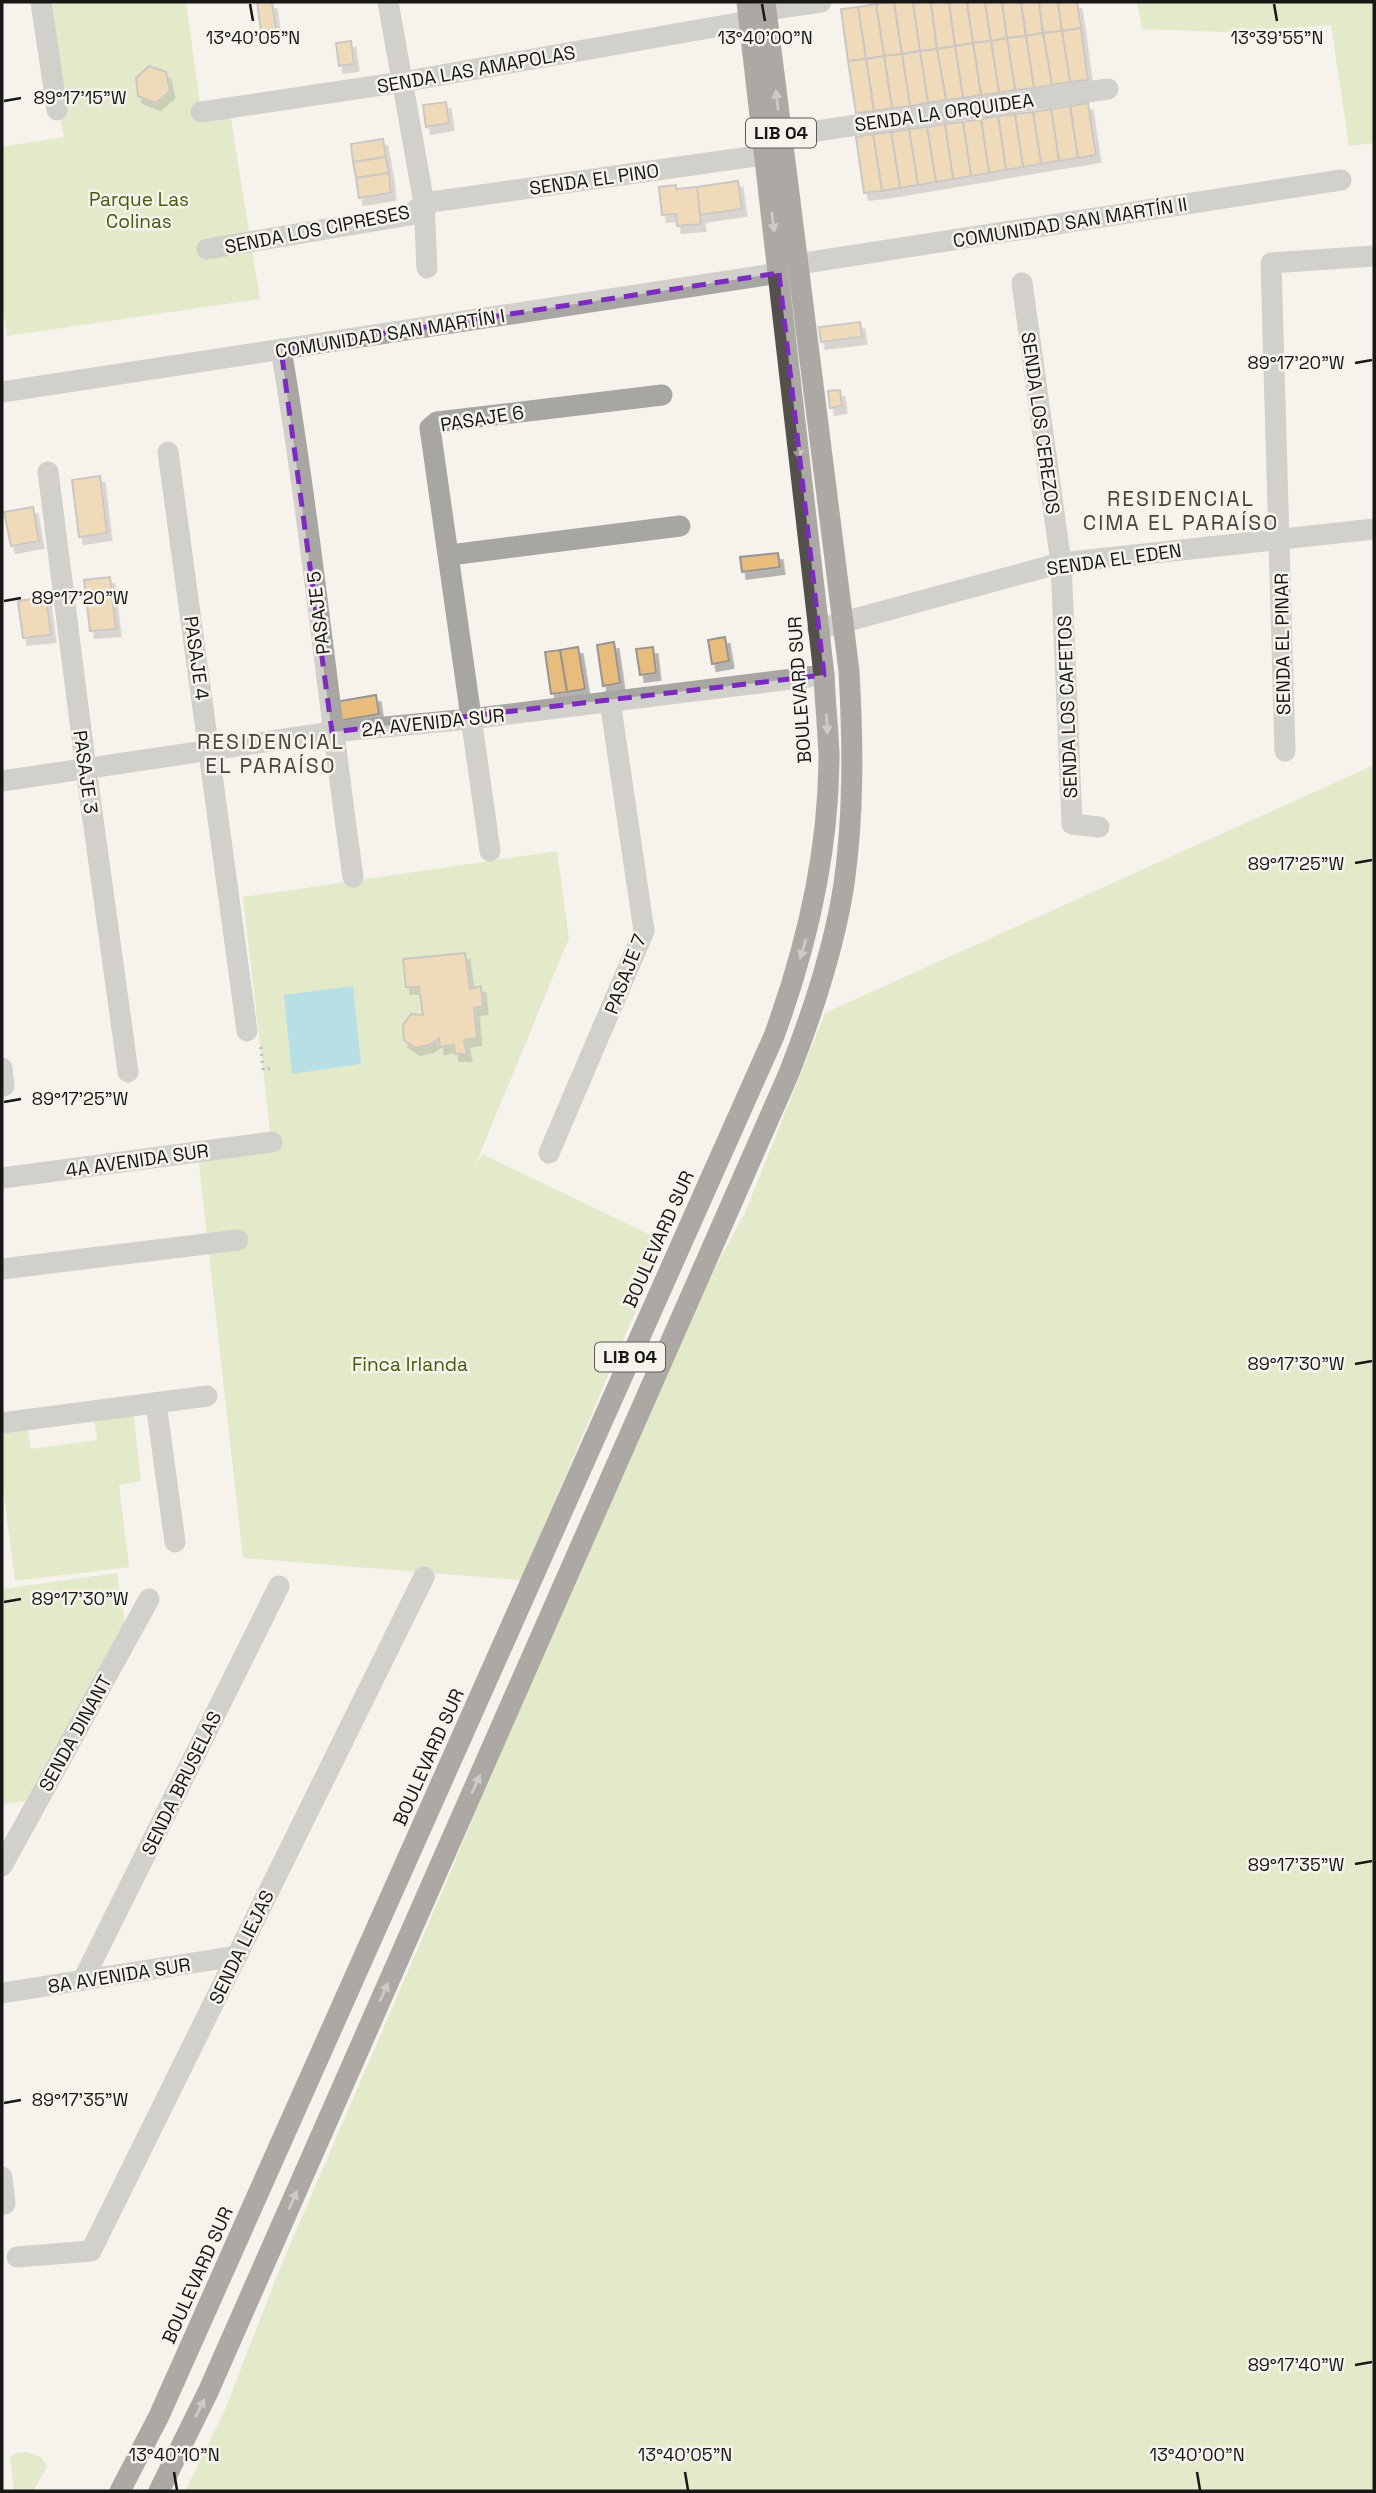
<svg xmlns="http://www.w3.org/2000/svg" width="1376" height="2493" font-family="'Space Grotesk',sans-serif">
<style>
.green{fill:#c9dfa0}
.water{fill:#68c8de}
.building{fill:#e7bc7c;stroke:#989590;stroke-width:2;filter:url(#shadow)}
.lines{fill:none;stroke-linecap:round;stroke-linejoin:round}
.path{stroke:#84827e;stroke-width:3.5;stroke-dasharray:2 5;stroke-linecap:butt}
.street{stroke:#a7a6a3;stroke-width:21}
.highway{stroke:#53504c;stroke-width:21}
.oneway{fill:#9c9994}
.marked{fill:none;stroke:#7b2cbf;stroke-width:5;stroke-dasharray:14 9;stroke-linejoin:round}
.ticks{fill:none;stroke:#181715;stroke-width:2.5}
.labels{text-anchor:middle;stroke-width:5;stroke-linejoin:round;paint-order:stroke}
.shield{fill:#f6f3ed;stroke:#5b5956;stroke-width:2}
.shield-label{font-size:18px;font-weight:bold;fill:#181715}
.street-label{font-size:19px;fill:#181715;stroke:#f6f3ed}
.park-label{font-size:19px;fill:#465a0e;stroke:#f6f3ed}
.neighbourhood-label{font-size:21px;letter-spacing:2px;fill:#474440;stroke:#f6f3ed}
.ticks-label{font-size:18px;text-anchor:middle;fill:#181715;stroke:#f6f3ed;stroke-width:5;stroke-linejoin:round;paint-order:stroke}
</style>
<defs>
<filter id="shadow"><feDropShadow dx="4.5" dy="7" stdDeviation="0" flood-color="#0004"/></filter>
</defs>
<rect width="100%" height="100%" fill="#f6f3ed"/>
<g class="green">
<path d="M38,2H186L201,111L229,107L260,299L7,336L2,299V147L64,137Z"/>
<path d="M1137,2H1374V143L1349,146L1331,25L1223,32L1142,29Z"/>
<path d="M1374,765V2491H185L225,2410L278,2273L446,1883L535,1666L690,1314L745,1213L825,1013Z"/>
<path d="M557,851L569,938L474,1168L482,1154L665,1242L521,1580L243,1558L198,1156L272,1148L243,897Z"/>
<path d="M133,1411L141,1481L119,1485L129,1567L15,1581L2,1480V1426L27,1423L31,1449L97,1440L94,1415Z"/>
<path d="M117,1573L126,1630L41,1799L2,1804V1589Z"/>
<path d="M27,2452L42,2458L47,2467L33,2491L14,2490L10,2457L17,2453Z"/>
</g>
<path class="water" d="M353,986L361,1064L292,1074L284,995Z"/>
<g class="building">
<path d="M257,2H272L276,29L261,31Z"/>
<path d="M894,2L902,54L884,56L876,4Z"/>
<path d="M894,2H913L920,51L902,54Z"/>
<path d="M913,2H931L937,49L920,51Z"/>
<path d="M931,2H949L955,46L937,49Z"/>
<path d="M949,2H967L973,43L955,46Z"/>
<path d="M967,2H985L991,41L973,43Z"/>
<path d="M985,2H1002L1007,38L991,41Z"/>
<path d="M1002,2H1021L1026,36L1007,38Z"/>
<path d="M1021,2H1039L1043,33L1026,36Z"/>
<path d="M1039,2H1058L1062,31L1043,33Z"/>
<path d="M1058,2H1077L1081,28L1062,31Z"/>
<path d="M876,4L884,56L866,59L858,7Z"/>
<path d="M858,7L866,59L848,61L841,9Z"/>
<path d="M1081,28L1088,80L1070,82L1062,31Z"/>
<path d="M1062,31L1070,82L1052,85L1043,33Z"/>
<path d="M1043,33L1052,85L1034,88L1026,36Z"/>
<path d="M1026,36L1034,88L1015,90L1007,38Z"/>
<path d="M1007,38L1015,90L999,93L991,41Z"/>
<path d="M351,41L354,64L339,66L336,43Z"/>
<path d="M991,41L999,93L981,95L973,43Z"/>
<path d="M973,43L981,95L963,98L955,46Z"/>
<path d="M955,46L963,98L946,100L937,49Z"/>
<path d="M937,49L946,100L928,103L920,51Z"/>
<path d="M920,51L928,103L910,106L902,54Z"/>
<path d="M902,54L910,106L892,108L884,56Z"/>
<path d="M884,56L892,108L874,111L866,59Z"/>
<path d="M866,59L874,111L856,113L848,61Z"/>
<path d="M149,66L166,72L170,91L156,103L138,96L136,78Z"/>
<path d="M446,102L449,123L426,127L423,105Z"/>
<path d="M1088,103L1096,155L1078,158L1070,106Z"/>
<path d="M1070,106L1078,158L1059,161L1051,109Z"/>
<path d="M1051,109L1059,161L1041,164L1033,112Z"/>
<path d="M1033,112L1041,164L1023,167L1015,114Z"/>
<path d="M1015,114L1023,167L1006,170L998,116Z"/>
<path d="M998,116L1006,170L989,173L981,119Z"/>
<path d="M981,119L989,173L971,176L963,122Z"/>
<path d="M963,122L971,176L953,179L945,124Z"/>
<path d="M945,124L953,179L936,182L927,127Z"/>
<path d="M927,127L936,182L918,185L909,129Z"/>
<path d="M909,129L918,185L900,188L891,132Z"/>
<path d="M891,132L900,188L882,191L873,134Z"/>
<path d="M873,134L882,191L864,193L856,137Z"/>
<path d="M383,139L386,157L353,162L351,144Z"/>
<path d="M386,157L389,173L356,178L353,162Z"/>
<path d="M389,173L391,193L359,198L356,178Z"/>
<path d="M738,181L742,209L700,215L696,187Z"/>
<path d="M676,185V189L697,187L701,224L677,226L676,214L662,215L659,187Z"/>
<path d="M860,322L862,337L821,342L819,327Z"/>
<path d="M840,390L842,406L830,408L828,391Z"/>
<path d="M100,476L107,533L79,537L72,480Z"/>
<path d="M33,507L39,541L11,546L4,512Z"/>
<path d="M778,553L780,567L742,572L740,557Z"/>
<path d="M110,577L116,629L90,631L84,580Z"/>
<path d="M46,597L51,635L23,638L18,601Z"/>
<path d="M725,637L729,661L712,664L708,640Z"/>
<path d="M614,642L620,683L603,686L597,645Z"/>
<path d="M578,647L585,689L567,692L560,650Z"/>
<path d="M653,647L656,673L640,675L636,649Z"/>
<path d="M560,650L567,692L551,694L545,652Z"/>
<path d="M376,695L379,714L338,721L335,702Z"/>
<path d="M465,953L470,989L481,986L483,1007L474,1008L477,1038L464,1040L467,1054H455L454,1045L440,1047L439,1038L429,1045L415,1048L404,1040L403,1025L411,1014L423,1015L419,987H406L403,959Z"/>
</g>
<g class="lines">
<path class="path" d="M261,1047L263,1070L273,1068"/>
<g class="street">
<path d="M41,2L57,110"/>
<path d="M388,2L424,203L427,268"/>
<path d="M766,10L821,2"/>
<path d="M201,112L402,82L749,21"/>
<path d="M781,136L1108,89"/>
<path d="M207,249L410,215L424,203L764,155"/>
<path d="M798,264L1341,180"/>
<path d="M1022,283L1061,563L1072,824L1099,827"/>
<path d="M281,349C311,525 328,702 353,877"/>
<path d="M2,392L779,273"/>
<path d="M168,452L247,1031"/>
<path d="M48,472L86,769L128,1072"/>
<path d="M450,555L680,526"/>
<path d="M818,629L1061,563L1374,529"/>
<path d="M1285,751L1271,263L1374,256"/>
<path d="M2,781L332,732L470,719L824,675"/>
<path d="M490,851L430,428L437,422L662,395"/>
<path d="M2,1068L4,1086"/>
<path d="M549,1153L644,931L610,701"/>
<path d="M2,1178L272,1142"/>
<path d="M2,1269L238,1240"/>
<path d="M156,1403L175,1542"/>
<path d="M2,1423L207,1396"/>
<path d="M2,1866L149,1599"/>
<path d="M83,1980L279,1586"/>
<path d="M2,1993L237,1956"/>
<path d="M2,2177L5,2204"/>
<path d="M17,2257L91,2251L424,1577"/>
</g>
<g class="highway">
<path d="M120,2491L159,2416L774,1036C807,946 829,852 829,755C828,728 825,701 824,675L747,2"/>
<path d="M159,2491L208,2392L789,1073C813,1012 834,949 844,884C854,813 853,742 849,671L765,2"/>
</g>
</g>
<defs><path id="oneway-solid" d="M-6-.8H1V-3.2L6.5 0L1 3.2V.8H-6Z" transform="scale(1.75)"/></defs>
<g class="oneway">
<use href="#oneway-solid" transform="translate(777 100) rotate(-97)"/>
<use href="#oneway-solid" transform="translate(773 222) rotate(83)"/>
<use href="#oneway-solid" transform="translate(798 449) rotate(84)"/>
<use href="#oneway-solid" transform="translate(827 724) rotate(87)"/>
<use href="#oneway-solid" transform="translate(803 949) rotate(107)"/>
<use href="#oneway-solid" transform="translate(476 1784) rotate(-66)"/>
<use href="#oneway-solid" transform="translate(384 1992) rotate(-66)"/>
<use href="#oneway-solid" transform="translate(293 2200) rotate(-66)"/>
<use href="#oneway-solid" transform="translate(200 2408) rotate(-64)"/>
</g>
<path d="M0 0H1376V2493H0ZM779,273L824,675L332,732L281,349Z" fill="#f6f3ed" fill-opacity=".55" fill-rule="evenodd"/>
<path class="marked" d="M779,273L824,675L332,732L281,349Z"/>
<path class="ticks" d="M250,4L253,21M762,4L765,21M1274,4L1277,21M4,101L21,98M1355,363L1372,360M4,601L21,598M1355,863L1372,860M4,1102L21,1099M1355,1364L1372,1361M4,1602L21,1599M1355,1864L1372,1861M4,2103L21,2100M1355,2365L1372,2362M174,2472L177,2490M685,2472L688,2490M1197,2472L1200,2490"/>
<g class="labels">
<g class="shield">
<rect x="746" y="118.5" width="70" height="29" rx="5"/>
<rect x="595" y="1342.5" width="70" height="29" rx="5"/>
</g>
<g class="shield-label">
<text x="781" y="139">LIB 04</text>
<text x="630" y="1363">LIB 04</text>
</g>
<g class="street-label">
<text transform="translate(476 69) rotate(-10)" y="7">SENDA LAS AMAPOLAS</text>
<text transform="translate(944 112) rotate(-8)" y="7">SENDA LA ORQUIDEA</text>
<text transform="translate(594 179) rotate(-8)" y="7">SENDA EL PINO</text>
<text transform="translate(1070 222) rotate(-9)" y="7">COMUNIDAD SAN MARTÍN II</text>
<text transform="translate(317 229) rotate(-11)" y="7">SENDA LOS CIPRESES</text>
<text transform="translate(390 333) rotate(-9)" y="7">COMUNIDAD SAN MARTÍN I</text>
<text transform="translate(482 418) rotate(-9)" y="7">PASAJE 6</text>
<text transform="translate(1041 423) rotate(82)" y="7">SENDA LOS CEREZOS</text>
<text transform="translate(1114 559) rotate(-8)" y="7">SENDA EL EDEN</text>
<text transform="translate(318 613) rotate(-97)" y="7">PASAJE 5</text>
<text transform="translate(1282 644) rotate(-91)" y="7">SENDA EL PINAR</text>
<text transform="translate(197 658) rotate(82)" y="7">PASAJE 4</text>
<text transform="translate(799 690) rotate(-94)" y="7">BOULEVARD SUR</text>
<text transform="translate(1067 707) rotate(-92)" y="7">SENDA LOS CAFETOS</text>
<text transform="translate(433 722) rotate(-6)" y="7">2A AVENIDA SUR</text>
<text transform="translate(86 772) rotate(82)" y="7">PASAJE 3</text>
<text transform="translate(625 974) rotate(-69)" y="7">PASAJE 7</text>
<text transform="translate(137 1160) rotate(-8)" y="7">4A AVENIDA SUR</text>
<text transform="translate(658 1239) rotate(-66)" y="7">BOULEVARD SUR</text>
<text transform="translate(75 1733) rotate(-61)" y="7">SENDA DINANT</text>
<text transform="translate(428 1757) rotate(-66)" y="7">BOULEVARD SUR</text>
<text transform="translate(181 1783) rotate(-64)" y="7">SENDA BRUSELAS</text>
<text transform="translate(241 1947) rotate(-64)" y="7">SENDA LIEJAS</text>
<text transform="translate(119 1975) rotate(-9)" y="7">8A AVENIDA SUR</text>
<text transform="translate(197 2275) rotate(-66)" y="7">BOULEVARD SUR</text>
</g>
<g class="park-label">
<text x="139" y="206">Parque Las<tspan x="139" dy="22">Colinas</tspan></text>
<text x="410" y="1371">Finca Irlanda</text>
</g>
<g class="neighbourhood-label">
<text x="1181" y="506">RESIDENCIAL<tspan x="1181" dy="24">CIMA EL PARAÍSO</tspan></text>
<text x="271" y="749">RESIDENCIAL<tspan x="271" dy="24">EL PARAÍSO</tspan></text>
</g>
</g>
<g class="ticks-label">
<text x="253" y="44">13°40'05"N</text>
<text x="765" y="44">13°40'00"N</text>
<text x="1277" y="44">13°39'55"N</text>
<text x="80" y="104">89°17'15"W</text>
<text x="1296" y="369">89°17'20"W</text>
<text x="80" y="604">89°17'20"W</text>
<text x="1296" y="870">89°17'25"W</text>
<text x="80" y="1105">89°17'25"W</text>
<text x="1296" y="1370">89°17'30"W</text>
<text x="80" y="1605">89°17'30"W</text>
<text x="1296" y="1871">89°17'35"W</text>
<text x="80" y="2106">89°17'35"W</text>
<text x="1296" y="2371">89°17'40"W</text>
<text x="174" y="2461">13°40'10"N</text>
<text x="685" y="2461">13°40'05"N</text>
<text x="1197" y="2461">13°40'00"N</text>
</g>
<rect width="1376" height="2493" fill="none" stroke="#181715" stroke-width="7"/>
</svg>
